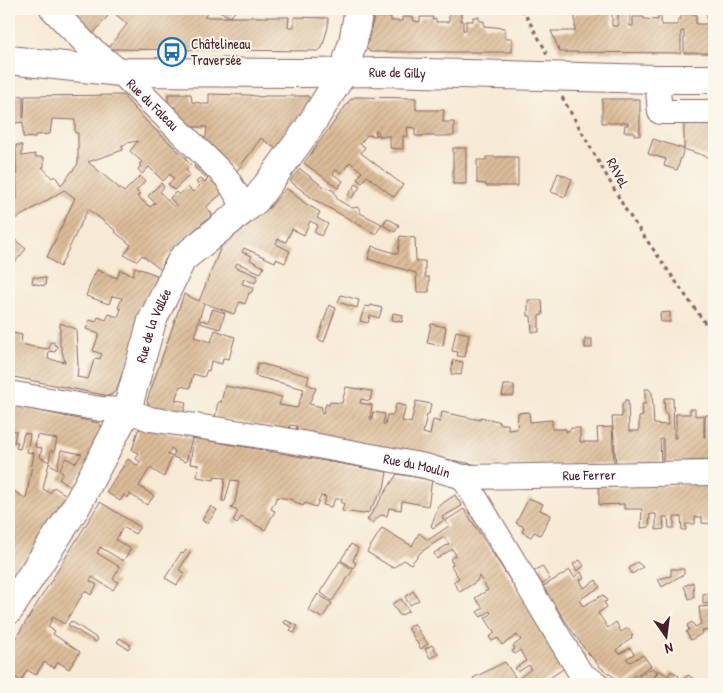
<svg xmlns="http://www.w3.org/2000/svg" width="723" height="693" font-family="'Patrick Hand',sans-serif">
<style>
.building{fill:url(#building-hatch);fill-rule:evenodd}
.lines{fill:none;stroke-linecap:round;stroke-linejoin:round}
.minor-casing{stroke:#876666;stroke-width:26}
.major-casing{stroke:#876666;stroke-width:30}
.path{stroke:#876666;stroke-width:3;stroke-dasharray:4 4;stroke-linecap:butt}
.minor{stroke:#fff;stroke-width:24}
.major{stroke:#fff;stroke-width:28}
.labels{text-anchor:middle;stroke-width:4;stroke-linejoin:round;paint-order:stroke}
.poi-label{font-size:14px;fill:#4a1f2b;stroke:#fbf7ec;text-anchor:start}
.street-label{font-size:14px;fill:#4a1f2b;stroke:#fbf7ec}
</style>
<defs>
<pattern id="building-hatch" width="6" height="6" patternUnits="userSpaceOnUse" patternTransform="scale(1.25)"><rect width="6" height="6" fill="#dbbc98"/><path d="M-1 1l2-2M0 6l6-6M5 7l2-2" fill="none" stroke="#bda183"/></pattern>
</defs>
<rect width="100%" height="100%" fill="#fbf7ec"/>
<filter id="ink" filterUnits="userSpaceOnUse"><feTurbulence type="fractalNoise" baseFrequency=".02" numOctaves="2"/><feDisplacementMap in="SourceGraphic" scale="10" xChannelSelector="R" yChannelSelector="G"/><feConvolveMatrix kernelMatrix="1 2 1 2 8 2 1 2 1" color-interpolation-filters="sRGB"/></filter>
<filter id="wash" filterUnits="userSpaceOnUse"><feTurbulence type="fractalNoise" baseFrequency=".0096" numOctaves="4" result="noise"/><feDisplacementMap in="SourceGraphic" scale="20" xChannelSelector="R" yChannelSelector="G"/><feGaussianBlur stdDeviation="1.12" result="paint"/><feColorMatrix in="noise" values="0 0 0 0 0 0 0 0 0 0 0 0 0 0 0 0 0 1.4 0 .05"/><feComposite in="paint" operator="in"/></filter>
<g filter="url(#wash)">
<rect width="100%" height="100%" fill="#f7ead5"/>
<g id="blocks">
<g class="building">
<path d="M65,9H211L204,17H289L288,27H294V17L328,18V27L322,48L318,51L108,49L127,24L112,11L93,34Z"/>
<path d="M216,9H238L230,17Z"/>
<path d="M449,9H461V21H463V30H466V21H473V17H479V21H484V26L505,28V38H512V52H370L366,48L374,17H391V21H402V17H413L414,21L420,22V17H433L432,20L436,19V22H449Z"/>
<path d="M598,9H612V26H618V9H630V26H633V17H644V19L658,20V16H661V25H678V19H681V14H696V24H707V9H714V53H684V31H681V53L560,52L551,31H575V13L595,14V10H598Z"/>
<path d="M168,94H191L192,102L201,103V104H209V94L249,95L262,97L265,96H308L311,101L276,149L261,138L237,171L205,143L207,127H186L176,119V107H168Z"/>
<path d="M9,95L23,96V118H24L25,96L125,95V98L145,120L186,158L185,159L191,165L186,170L190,175L174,190L168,184L174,179L170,174L163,181L149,167L142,174L138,169L141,166L139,164L142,162L130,151L138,141L126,143V145H122L123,150L88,162L124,192L140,176L145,181L136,191L140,194L137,196L150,207L155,203L148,196L161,183L164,187L160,192L174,207L176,205L170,198L176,192L179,195L188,187L193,192L200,186L196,182L201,178L205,182L208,179L195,168L194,166L198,162L225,191L206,207L212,214L210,218L203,222L173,250L164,261L161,270L142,255L137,261L124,255L131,245L115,232L116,231L88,209L60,267L47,257L75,198L64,190L9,223V204L17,199L16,145H22V156L35,154V157H44V167H42L52,178L55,176L61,185L78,164V133H75V120L52,119L50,134L35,135V138L23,137V122L9,124Z"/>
<path d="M355,97L416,98V110H444L443,122H454V136H415V128L407,127L408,136H403V149L390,148V136H378V131H375L376,136L367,135L360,144L365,147L361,153L403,185L394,197L367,176L362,183L357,179L362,172L350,162L342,173L336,170L333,174L343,181L338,188L304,163L350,100Z"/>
<path d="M602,99H640V136L634,135V132H624L625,125H628V123H602Z"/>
<path d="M714,101V159L684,149V120Z"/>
<path d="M653,139L684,149L677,170L664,166L666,159L648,154Z"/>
<rect x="453" y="148" width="13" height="36"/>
<path d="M486,157H518V186H486V184L477,183V160H486Z"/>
<path d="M300,169L321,185L334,191L338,200L352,208L357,207L360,209V213L382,224L376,234L313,199L290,181Z"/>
<path d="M558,173L572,179L565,197L551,192Z"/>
<path d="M356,184L360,187L352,198L348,195Z"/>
<path d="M286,188L305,203L320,212L317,218L328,224L321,236L314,232L318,225L310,221L304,235L292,229L286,242L278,239L276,244L290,251L285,263L276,259L275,262L244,248L242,252L252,256L250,260L264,267L261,273L237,263L235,267L258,276L255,283L244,279L242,284L254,287L251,293H249L245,304L240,302L234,314L204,303L194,337L211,342L215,330L235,337L229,359L223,358L222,364L211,361L209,371L207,370L204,377L193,374L190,388L180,386L175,400L186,402L184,413L150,407L147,401L184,294L199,301L223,242L270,207Z"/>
<path d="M387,218L399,225L395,232L383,225Z"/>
<path d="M400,236L415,238L416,261H425V277H429V292H417L416,273L368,259L372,246L398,254Z"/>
<path d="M13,238L26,249L9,269V248L11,245L9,243Z"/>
<path d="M135,267L159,276L125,372H123L115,392L109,396L9,376V332L22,335L21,344L34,347L49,349L50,342H54V345L57,346L55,352L49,351L48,359L65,362L60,344V323L76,329L78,367L77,377L88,379L94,360L96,358L100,359L102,354L93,351L99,334L86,329L90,320L96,322L98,317L106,320L109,314L118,317L121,309L118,308L122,298L112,296L109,304L86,296L93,277L97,270L117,278L120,270L133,275Z"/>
<path d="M33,277L46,278L45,286L32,283Z"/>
<path d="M341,295L359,300L357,308L338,302Z"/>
<path d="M528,300H542L543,315L539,316V332H532L531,316H528Z"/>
<path d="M329,305L336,308L324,342L318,339Z"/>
<path d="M371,305L382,308L379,318L370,315L368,323L360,321L365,306L370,307Z"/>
<path d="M213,309L225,313L220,329L200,323L201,320L208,322Z"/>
<path d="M670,312V322H661L660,313Z"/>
<path d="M393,313L403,315L402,322L392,320Z"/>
<path d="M431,324L446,327L443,346L427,343Z"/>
<path d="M456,331L469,334L465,357L457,356L458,352L452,351Z"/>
<rect x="585" y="339" width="7" height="9"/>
<path d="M453,360L463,362L461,375L451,374Z"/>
<path d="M258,363L309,376L307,384L316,388L309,404L322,407L321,413L323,414L326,404L329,405L330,402L342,403L346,387L372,391L370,401L361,399L360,403L372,405L370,419L372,420L373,412L385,414L383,424L385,425L387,415H393L396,404L406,406L402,421L411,423L416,401L431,404L429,414H427L423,433L430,435L433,420L440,422L442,412L480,420V417L498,421L500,424H508V430L517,429L518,413L529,412L530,422L552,420V429H566V432L571,429V428H580V442H598L597,428L612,427L614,463L489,467L296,431L297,426L290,425L289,430L215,418L218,402H221L225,386L282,397L279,405L297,408L304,389L255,376Z"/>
<path d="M504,385H514V396H502Z"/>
<path d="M645,389H649L652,393L654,424L668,425L667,414H665L664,398H673L674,438H676V414H690V409H695V416L704,415V437H705V419L706,415H712V409H714V460L663,462V439H660L661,462L616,463L612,417H622V403H625V400H628L629,431H639V417L643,416L642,404H645Z"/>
<path d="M9,405L99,423L102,428L90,461L72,488L59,479L63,473L59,470L66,458L75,463L82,454L61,450L57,469L49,463L43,489L50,493L54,487L68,496L9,588V488L26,499L34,453L27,452L30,434L24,433L20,449L16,448L18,442H14L16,431L9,430ZM37,435L57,439L54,452L51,450L49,462L40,457L42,448L35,447Z"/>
<path d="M143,428L192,438L186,462L173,457L175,451L171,448L168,455L172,456L164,477L150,468L139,486L154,496L147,505L130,494L128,498L124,495L120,501L106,492L128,459L138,466L140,462L136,459L139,453L132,450L138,430Z"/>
<path d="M194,438L387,472L384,488L368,513L365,512L364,514L342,511L344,503H341L342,499H335L331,507L323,505L326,497L321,496L316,507L305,503L303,506L290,499L277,497L271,509L275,511L265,530L241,517L237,524L233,521L238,511L231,508L235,502L239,481L231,480L225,501H222L225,478L214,477V480L197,477L199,465L190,464Z"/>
<path d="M397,474L432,480L428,506L402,501L401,510L389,508L387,516L381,515L372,523L367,520Z"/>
<path d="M714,484L713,524L702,523V517H695V524H686V530H682L681,517H674V528H669L668,517H663L664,529L656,530V514H650L649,527L641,528L642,509H624V504L599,505V487Z"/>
<path d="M455,495L462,506L442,517L444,520L433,528L431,526L438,508L437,507Z"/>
<path d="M529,498L543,504L540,510L551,515L540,535L534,532L531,537L522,532L524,527L516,523Z"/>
<path d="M100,502L140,527L135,534L123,527L116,540L131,549L123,561L100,547L97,553L120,567L113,579L118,582L113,590L92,577L90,581L97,585L91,595L85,591L64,624L53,617L48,627L55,631L53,634L80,652L69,669L58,662L54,668L44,662L36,675L27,670L21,681L9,674V649Z"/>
<path d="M211,506L217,510L207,524L202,520Z"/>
<path d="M464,509L564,663L563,669L541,684H477L473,678L505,662L517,680L531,669L529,665L518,672L515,668L526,661L520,650L515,654L512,651L515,649L513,646L521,640L517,635L502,645L498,638L492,641L489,637L495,633L485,618L491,614L490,611L481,617L477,612L483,608L475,598L488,590L479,576L477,581L460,592L453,582L459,578L451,566L453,564L450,559L456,555L452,549L437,559L434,553L449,544L444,537L421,552L411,564L404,560L393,568L367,552L382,528L412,546L419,533L428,540L449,526L445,521Z"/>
<path d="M351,544L358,548L353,561L356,563L353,568L341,560Z"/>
<path d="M186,550L190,552L179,570L185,573L177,585L165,578L181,553L183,554Z"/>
<path d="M580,560L584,566L577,571L573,564Z"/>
<path d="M340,561L353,570L332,601L320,592Z"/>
<path d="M637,562L643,567L632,574L629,568Z"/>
<path d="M542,566L550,579L541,585L533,572Z"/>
<path d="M671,569H684V574L662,587L658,579L671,576Z"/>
<path d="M570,570L574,577L581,572L584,578L580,580L584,588L596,580L600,587L579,600L583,606L603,595L607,601L604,602L607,607L598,613L608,628L616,622L621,632L628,628L633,635L631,636L632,638L616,650L619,654L630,648L634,654L626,659L630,662L643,655L651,666L622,683L600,667L584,648L542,587Z"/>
<path d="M693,582L694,597L689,599L684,586Z"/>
<path d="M711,588H714V611H711L712,630L702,631L703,633L691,640L686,632L689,630L687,625L692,622L695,627L701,624L699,607L710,606V603L703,604V594L711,593Z"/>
<path d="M413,591L419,600L410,605L405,597Z"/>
<path d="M318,594L332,603L322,618L308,610Z"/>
<path d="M401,599L409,611L400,616L392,604Z"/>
<path d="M285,620L298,626L294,633L290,631L292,627L284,623Z"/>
<path d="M71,621L98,639L96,642L68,625Z"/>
<path d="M414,624L428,644L421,649L408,628Z"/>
<path d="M120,638L131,645L128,649L117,642Z"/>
<path d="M432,645L438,654L430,658L425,649Z"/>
<path d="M652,668L657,671L654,678L659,670L668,676L671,671L679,676L672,684H626Z"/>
<path d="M688,675L700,683L699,684H681Z"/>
</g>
</g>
</g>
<g filter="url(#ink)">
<use href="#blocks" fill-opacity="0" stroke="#876666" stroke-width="1"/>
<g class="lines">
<defs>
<g id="minor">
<path id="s1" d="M52,9L87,45L120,72L226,177L245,208"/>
<path d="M657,79L660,112H714"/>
<path id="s2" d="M9,393L101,409L127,410L150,419L280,439L425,466L463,477L714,473"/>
<path d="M463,477L581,674L597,684"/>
</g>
<g id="major">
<path id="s3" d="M9,60L120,72L300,73L385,72L657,79H714"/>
<path id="s4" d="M9,610L76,507L127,410L152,321L182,259L256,200L308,129L343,73L353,42L359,9"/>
</g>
</defs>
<use href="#minor" class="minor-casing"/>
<use href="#major" class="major-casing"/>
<g class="path">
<path d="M522,9L545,49L547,57"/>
<path d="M562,97L627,212L714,336"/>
</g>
<use href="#minor" class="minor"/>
<use href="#major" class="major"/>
</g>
</g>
<defs>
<symbol id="bus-ring" viewBox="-11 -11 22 22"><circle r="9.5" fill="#fbf7ec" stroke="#1f6fb2" stroke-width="1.5"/><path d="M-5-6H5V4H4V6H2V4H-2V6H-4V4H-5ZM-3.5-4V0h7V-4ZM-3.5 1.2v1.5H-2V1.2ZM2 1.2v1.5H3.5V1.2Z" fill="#1f6fb2"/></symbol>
</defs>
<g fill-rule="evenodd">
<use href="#bus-ring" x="156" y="36" width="32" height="32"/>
</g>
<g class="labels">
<g class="poi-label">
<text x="191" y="49">Châtelineau<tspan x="191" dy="16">Traversée</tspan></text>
</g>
<g class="street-label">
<text dy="5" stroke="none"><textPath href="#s3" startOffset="389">Rue de Gilly</textPath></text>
<text dy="5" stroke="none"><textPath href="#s1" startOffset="139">Rue du Faleau</textPath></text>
<text transform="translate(618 173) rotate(61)" y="5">RAVeL</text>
<text dy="5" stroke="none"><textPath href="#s4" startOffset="321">Rue de la Vallée</textPath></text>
<text dy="5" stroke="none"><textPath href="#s2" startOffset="415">Rue du Moulin</textPath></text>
<text dy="5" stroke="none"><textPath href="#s2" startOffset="589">Rue Ferrer</textPath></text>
</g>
</g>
<rect width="723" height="693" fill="none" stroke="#fbf7ec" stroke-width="30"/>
<g transform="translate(666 636) rotate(166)" stroke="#fbf7ec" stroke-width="4" paint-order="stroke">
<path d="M0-4L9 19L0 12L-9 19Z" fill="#4a1f2b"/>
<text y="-8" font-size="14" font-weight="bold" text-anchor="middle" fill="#4a1f2b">N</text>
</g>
</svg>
